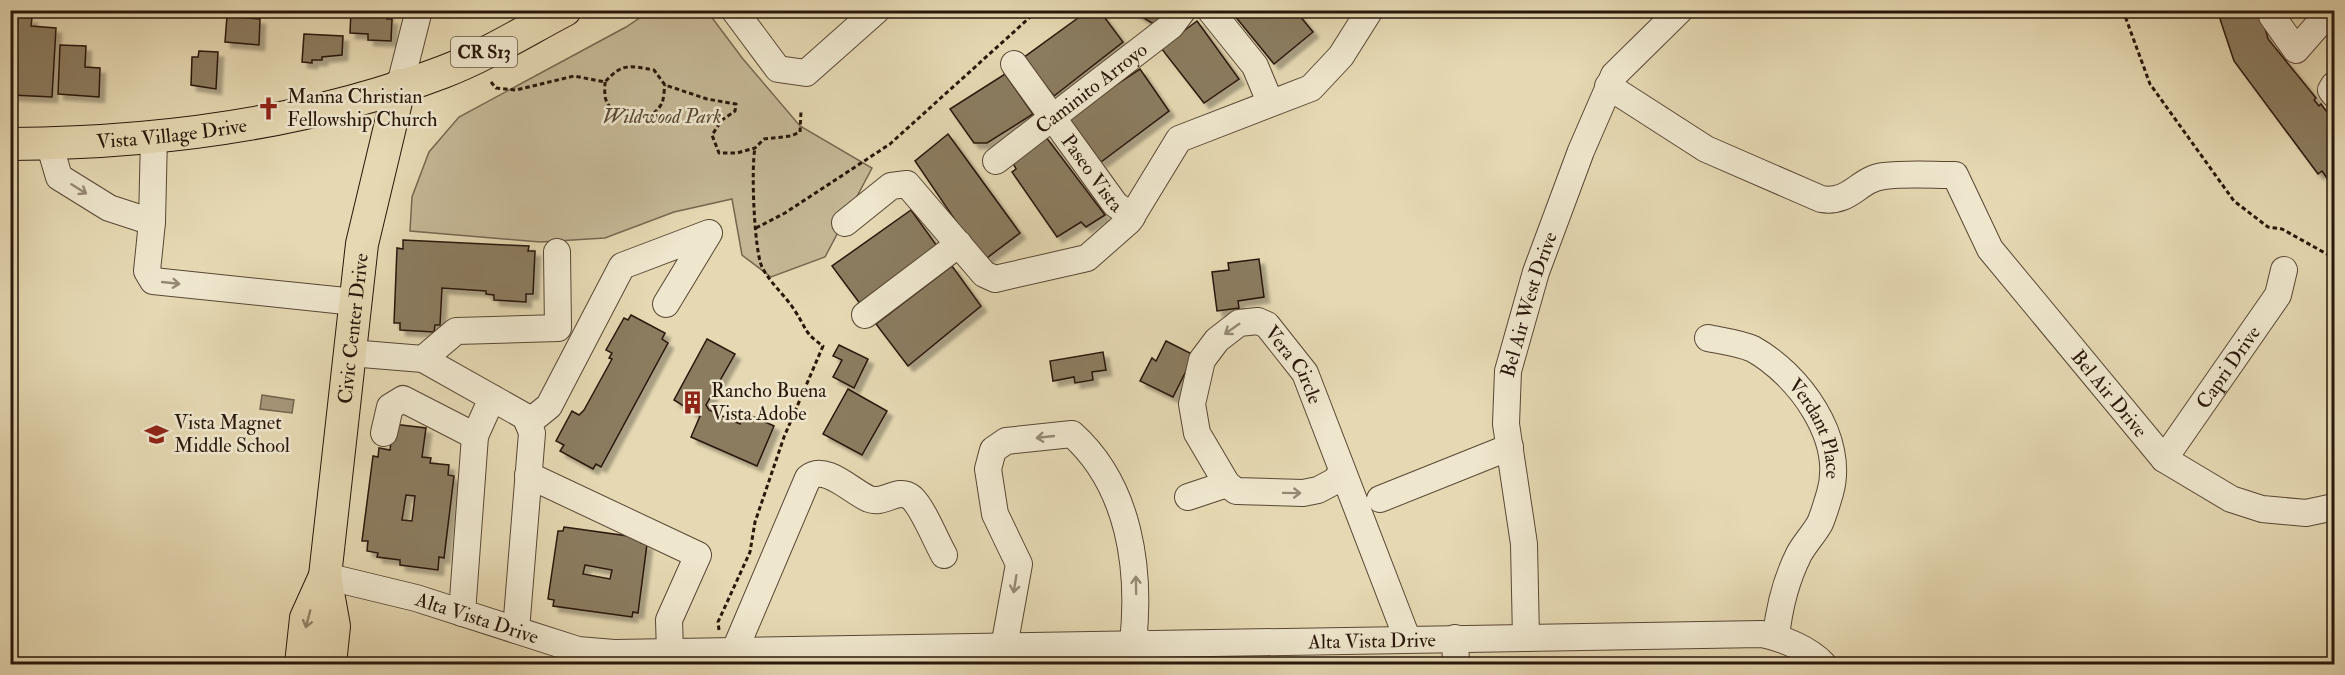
<svg xmlns="http://www.w3.org/2000/svg" width="2345" height="675" font-family="'IM FELL Double Pica',serif">
<style>
.green{fill:#c5b795;stroke:#776750;stroke-width:1.5}
.water{fill:#a59679;stroke:#73634d;stroke-width:1.5}
.building{fill:#8b7b61;stroke:#29170a;stroke-width:1.5;fill-rule:evenodd;filter:url(#shadow)}
.lines{fill:none;stroke-linecap:round;stroke-linejoin:round}
.minor-casing{stroke:#584734;stroke-width:28}
.major-casing{stroke:#29170a;stroke-width:34}
.path{stroke:#29170a;stroke-width:3;stroke-dasharray:4.5 3;stroke-linecap:butt}
.minor{stroke:#eee6cd;stroke-width:26}
.major{stroke:#e5d8b2;stroke-width:32}
.oneway{stroke:#958975}
.oneway2{stroke:#908166}
.labels{text-anchor:middle;stroke-width:5;stroke-linejoin:round;paint-order:stroke}
.shield{fill:#eee6cd;stroke:#645544;stroke-width:1.5}
.shield-label{font-size:18px;font-weight:bold;fill:#29170a}
.street-label{font-size:20px;fill:#29170a;stroke:#eee6cd}
.poi-label{font-size:20px;fill:#29170a;stroke:#eee6cd;text-anchor:start}
.park-label{font-size:20px;font-style:italic;fill:#584734;stroke:#eee6cd}
</style>
<defs>
<filter id="shadow"><feDropShadow dx="5.5" dy="5.5" stdDeviation="1.5" flood-color="#0004"/></filter>
</defs>
<rect width="100%" height="100%" fill="#e5d8b2"/>
<filter id="stains"><feTurbulence type="fractalNoise" baseFrequency=".00333" numOctaves="4"/><feColorMatrix values="0 0 0 0 .2 0 0 0 0 .09 0 0 0 0 .02 0 0 0 .5 -.17"/></filter>
<radialGradient id="worn" r=".72"><stop offset=".6" stop-color="#630" stop-opacity="0"/><stop offset="1" stop-color="#630" stop-opacity=".3"/></radialGradient>
<path class="green" d="M650,11H707L743,59L800,126L872,168L825,257L771,277L742,255L732,199L674,212L605,238L540,242L410,231L412,197L429,152L459,117L626,27Z"/>
<path class="water" d="M262,395L294,400L292,413L260,409Z"/>
<g class="building">
<path d="M351,10H388L387,19H392L391,41L368,40V34L350,33Z"/>
<path d="M1089,10H1099L1123,42L1054,96L1023,58Z"/>
<path d="M1131,10H1166L1155,25Z"/>
<path d="M1230,10H1295L1313,32L1274,64Z"/>
<path d="M2217,10H2260L2268,39L2316,98L2314,100L2319,106L2321,104L2334,121V177L2329,181L2322,171L2318,174L2234,61Z"/>
<path d="M227,16L260,19L259,45L225,42Z"/>
<path d="M18,17L32,18L31,26L56,28L52,97L12,95Z"/>
<path d="M1197,21L1239,79L1204,103L1161,48Z"/>
<path d="M304,34L343,36L342,55L322,57V60H312V63L302,62Z"/>
<path d="M60,45L86,46L85,67L100,68L99,97L58,94Z"/>
<path d="M199,51L218,52L216,89L191,85L192,57H198Z"/>
<path d="M1140,69L1169,111L1101,162L1064,119Z"/>
<path d="M1005,74L1033,114L987,143H974L950,109Z"/>
<path d="M948,134L1020,233L983,261L915,161Z"/>
<path d="M1046,137L1105,215L1086,227L1081,222L1057,237L1012,172L1016,169L1012,161Z"/>
<path d="M911,210L937,246L861,305L832,266Z"/>
<path d="M403,240L529,246L528,251H535L533,294H526V302L494,300V295L486,294V291L442,288L440,325H435L434,332L400,330V323H394L397,248L403,249Z"/>
<path d="M1259,259L1264,297L1238,301L1239,308L1217,311L1212,272L1229,270L1228,263Z"/>
<path d="M952,266L981,306L908,366L876,324Z"/>
<path d="M631,315L665,333L662,339L668,343L601,467L596,464L593,469L560,451L564,445L556,441L572,411L579,415L584,410L612,359L609,358L612,353L606,350L624,318L628,320Z"/>
<path d="M707,339L735,354L706,405L709,410L740,424L745,413L774,426L757,466L691,437L700,416L674,400Z"/>
<path d="M1166,341L1194,355L1173,397L1140,381L1152,358L1156,361Z"/>
<path d="M839,345L868,359L854,388L833,377L842,360L833,356Z"/>
<path d="M1103,352L1106,370L1092,372L1093,380L1075,383L1074,377L1053,381L1050,361Z"/>
<path d="M848,389L887,411L862,455L823,434Z"/>
<path d="M393,424L426,428L422,457L431,458L430,463L449,465L448,475L454,476L444,558L439,557L438,570L400,565V560L377,557L378,553L367,551L368,541H362L373,456L378,457L379,448L390,450ZM406,495L415,496L412,521L402,520Z"/>
<path d="M564,527L642,538L641,543L647,544L638,613L633,612L632,617L553,606L554,600L548,599L558,531H563ZM585,565L612,570L610,579L583,574Z"/>
</g>
<g class="lines">
<defs>
<g id="minor">
<path d="M734,10L778,69L806,73L877,10"/>
<path d="M1210,10L1255,66L1270,102"/>
<path d="M2271,10L2272,16L2296,50L2331,10"/>
<path id="s1" d="M1014,64L1115,204L1132,217"/>
<path d="M400,85L419,10"/>
<path d="M2334,85L2331,90L2334,94"/>
<path id="s2" d="M1608,86L1706,149L1821,199C1851,204 1858,179 1884,176C1907,173 1932,175 1955,175L1990,249L2164,459L2231,499L2262,509L2306,513L2334,507"/>
<path d="M154,136L152,222L147,271L153,281L355,302"/>
<path d="M49,143L59,177L109,208L152,222"/>
<path id="s3" d="M996,161L1171,26L1183,10"/>
<path d="M845,223L891,186L907,184L984,274L995,279L1087,258L1129,221L1179,139L1311,88L1341,56L1370,10"/>
<path d="M865,315L959,244"/>
<path id="s4" d="M1708,338C1722,341 1740,343 1753,349C1798,374 1846,438 1830,493C1827,503 1824,514 1820,523C1814,534 1805,543 1799,554C1786,580 1779,608 1776,637"/>
<path d="M350,353L423,359L456,331L558,328L557,252"/>
<path d="M423,359L526,417L532,433L516,630"/>
<path d="M528,423L549,406L622,266L709,233L666,304"/>
<path d="M384,433L390,407L403,399L475,436"/>
<path id="s5" d="M2164,459L2278,295L2284,270"/>
<path id="s6" d="M1341,473L1335,481L1318,490L1303,493L1236,491L1227,484L1197,433L1192,404L1202,360L1217,340L1239,323L1258,321L1267,325L1305,373L1407,638"/>
<path d="M528,475L698,555L669,620L670,652"/>
<path d="M1188,497L1227,484"/>
<path d="M1380,499L1510,447"/>
<path id="s7" d="M325,576L416,598L578,650L614,653L1762,634C1782,638 1809,649 1823,664"/>
<path d="M462,613L475,436L492,398"/>
<path d="M1455,638L1456,664"/>
<path id="s8" d="M1526,638L1524,544L1506,424L1508,371L1536,272L1581,151L1614,75L1680,10"/>
<path d="M1144,643L1145,664"/>
<path d="M1004,647L1019,564L995,514L988,469L993,450L1006,441L1072,434C1130,486 1141,569 1133,643"/>
<path d="M734,652L808,478C825,463 852,492 869,499C885,505 898,486 912,498C923,508 936,541 944,555"/>
</g>
<g id="major">
<path id="s9" d="M10,144C157,143 306,124 443,72C485,56 525,31 565,10"/>
<path d="M301,664L306,618L325,576"/>
<path id="s10" d="M330,664L334,626L325,576L362,244L400,85"/>
</g>
</defs>
<use href="#minor" class="minor-casing"/>
<use href="#major" class="major-casing"/>
<g class="path">
<path d="M2126,10L2125,16L2150,84L2234,201L2268,227L2282,229L2334,258"/>
<path d="M491,82L496,88L516,90L574,76L605,82C623,62 630,66 654,70L665,85L707,99L736,104L735,111L722,120L712,135L719,153H737L755,148L764,139L791,136L800,132L801,111"/>
<path d="M605,82C605,87 604,95 606,100C615,124 650,126 662,103C664,98 664,90 665,85"/>
<path d="M756,228L785,213L890,144L1038,10"/>
<path d="M719,630L718,622L750,552L755,522L784,437L823,346C804,333 807,329 795,311C785,295 770,283 762,267C754,250 751,167 755,148"/>
</g>
<use href="#minor" class="minor"/>
<use href="#major" class="major"/>
</g>
<defs><path id="oneway-shaft" d="M-6 0H5M1.5-3L5.5 0L1.5 3" fill="none" stroke-width="1.6" stroke-linecap="round" stroke-linejoin="round" transform="scale(1.5)"/></defs>
<g class="oneway">
<use href="#oneway-shaft" transform="translate(79 189) rotate(32)"/>
<use href="#oneway-shaft" transform="translate(171 283) rotate(6)"/>
<use href="#oneway-shaft" transform="translate(1232 329) rotate(145)"/>
<use href="#oneway-shaft" transform="translate(1045 437) rotate(174)"/>
<use href="#oneway-shaft" transform="translate(1292 493) rotate(1)"/>
<use href="#oneway-shaft" transform="translate(1015 584) rotate(99)"/>
<use href="#oneway-shaft" transform="translate(1136 585) rotate(-91)"/>
</g>
<use class="oneway2" href="#oneway-shaft" transform="translate(308 619) rotate(105)"/>
<defs>
<symbol id="church-bare" viewBox="-9 -9 18 18"><path d="M-1.2-6h2.4v3.5h3.3v2.4h-3.3V6h-2.4V-.1h-3.3v-2.4h3.3Z" fill="#8f2418" stroke="#eee6cd" stroke-width="2.5" paint-order="stroke"/></symbol>
<symbol id="building-bare" viewBox="-9 -9 18 18"><path d="M-4-6H4V6H1V3H-1V6H-4ZM-2.5-4.3h1.7v1.8h-1.7ZM.8-4.3h1.7v1.8H.8ZM-2.5-1h1.7V.8h-1.7ZM.8-1h1.7V.8H.8Z" fill="#8f2418" stroke="#eee6cd" stroke-width="2.5" paint-order="stroke"/></symbol>
<symbol id="school-bare" viewBox="-9 -9 18 18"><path d="M0-5L7-2L0 1L-7-2ZM-4 1L0 2.5L4 1V4Q0 6-4 4Z" fill="#8f2418" stroke="#eee6cd" stroke-width="2.5" paint-order="stroke"/></symbol>
</defs>
<g fill-rule="evenodd">
<use href="#church-bare" x="252" y="92" width="33" height="33"/>
<use href="#building-bare" x="676" y="386" width="33" height="33"/>
<use href="#school-bare" x="140" y="418" width="33" height="33"/>
</g>
<g class="labels">
<rect class="shield" x="451" y="37" width="66" height="30" rx="4.5"/>
<g class="shield-label">
<text x="484" y="58">CR S13</text>
</g>
<g class="street-label">
<text dy="7" stroke="none"><textPath href="#s3" startOffset="120">Caminito Arroyo</textPath></text>
<text dy="7" stroke="none"><textPath href="#s9" startOffset="162">Vista Village Drive</textPath></text>
<text dy="7" stroke="none"><textPath href="#s1" startOffset="134">Paseo Vista</textPath></text>
<text dy="7" stroke="none"><textPath href="#s8" startOffset="338">Bel Air West Drive</textPath></text>
<text dy="7" stroke="none"><textPath href="#s10" startOffset="338">Civic Center Drive</textPath></text>
<text dy="7" stroke="none"><textPath href="#s6" startOffset="387">Vera Circle</textPath></text>
<text dy="7" stroke="none"><textPath href="#s5" startOffset="112">Capri Drive</textPath></text>
<text dy="7" stroke="none"><textPath href="#s2" startOffset="651">Bel Air Drive</textPath></text>
<text dy="7" stroke="none"><textPath href="#s4" startOffset="152">Verdant Place</textPath></text>
<text dy="7" stroke="none"><textPath href="#s7" startOffset="158">Alta Vista Drive</textPath></text>
<text dy="7" stroke="none"><textPath href="#s7" startOffset="1058">Alta Vista Drive</textPath></text>
</g>
<g class="poi-label">
<text x="287" y="103">Manna Christian<tspan x="287" dy="23">Fellowship Church</tspan></text>
<text x="711" y="397">Rancho Buena<tspan x="711" dy="23">Vista Adobe</tspan></text>
<text x="174" y="429">Vista Magnet<tspan x="174" dy="23">Middle School</tspan></text>
</g>
<g class="park-label">
<text x="662" y="123">Wildwood Park</text>
</g>
</g>
<rect width="2345" height="675" fill="none" stroke="#e5d8b2" stroke-width="36"/>
<rect x="12" y="12" width="2321" height="651" fill="none" stroke="#29170a" stroke-width="3"/>
<rect x="18" y="18" width="2309" height="639" fill="none" stroke="#29170a" stroke-width="1.5"/>
<rect width="100%" height="100%" filter="url(#stains)"/>
<rect width="100%" height="100%" fill="url(#worn)"/>
</svg>
